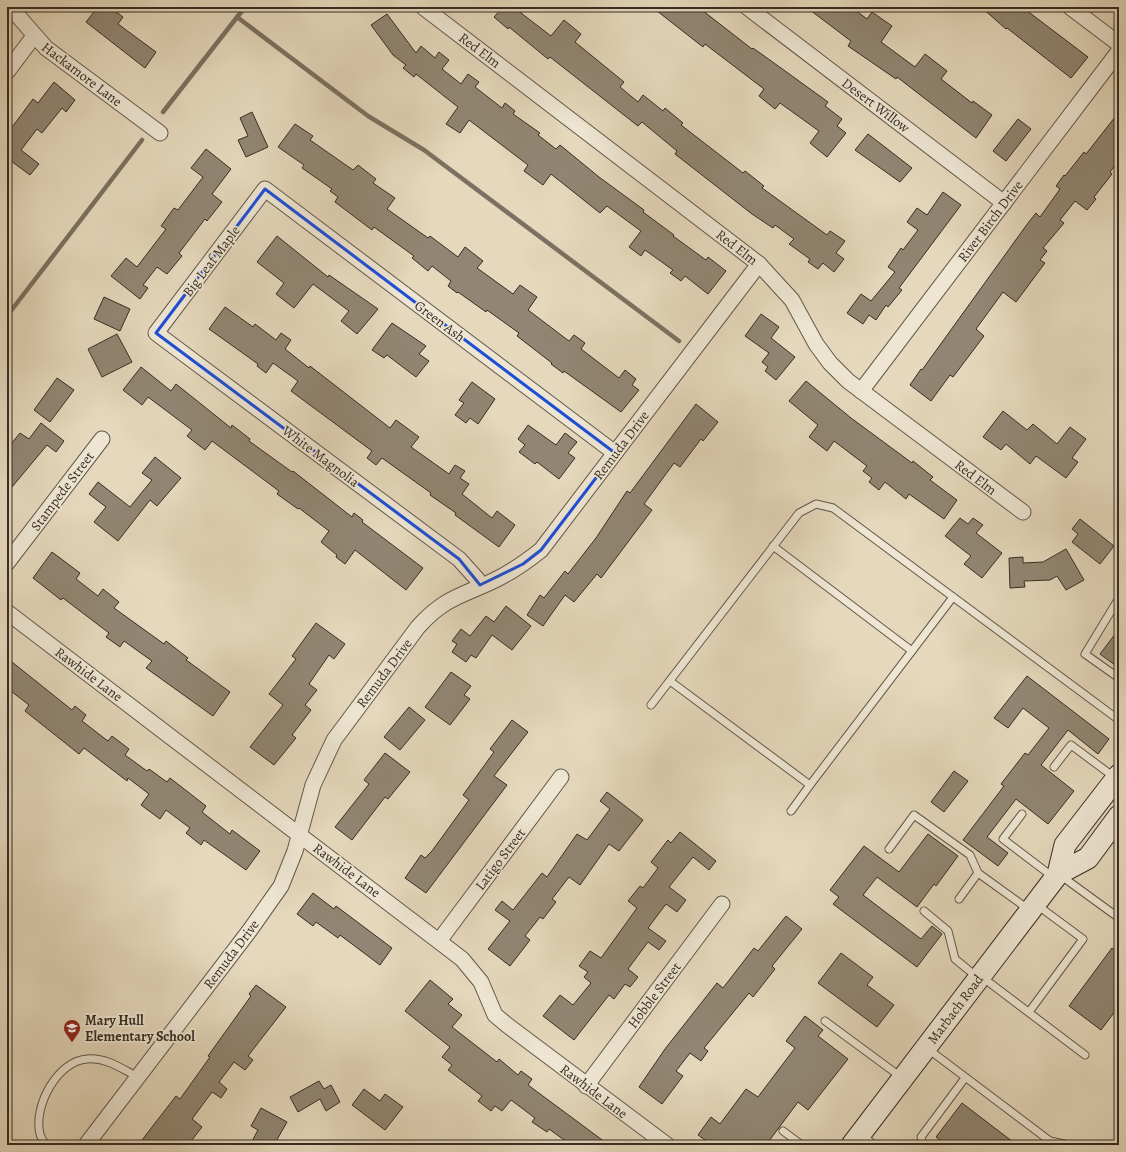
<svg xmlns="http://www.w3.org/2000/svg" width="1126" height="1152" font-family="Alegreya,serif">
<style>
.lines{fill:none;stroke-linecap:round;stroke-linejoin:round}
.stream{stroke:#7c7160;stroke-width:4.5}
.building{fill:#918673;stroke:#372d24}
.lane-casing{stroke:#62584a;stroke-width:9}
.street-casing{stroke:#62584a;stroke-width:17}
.secondary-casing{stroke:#372d24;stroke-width:23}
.lane{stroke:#eee6d3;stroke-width:7}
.street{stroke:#eee6d3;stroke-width:15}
.secondary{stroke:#eee6d3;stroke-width:21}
.marked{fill:none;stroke:#1d4ed8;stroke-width:3;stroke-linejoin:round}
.labels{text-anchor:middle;stroke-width:3.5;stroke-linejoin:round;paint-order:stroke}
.street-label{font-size:14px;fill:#372d24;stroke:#eee6d3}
.poi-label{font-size:14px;font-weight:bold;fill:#372d24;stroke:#eee6d3;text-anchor:start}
</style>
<rect width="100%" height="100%" fill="#e5d8bc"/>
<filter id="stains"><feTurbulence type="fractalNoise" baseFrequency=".005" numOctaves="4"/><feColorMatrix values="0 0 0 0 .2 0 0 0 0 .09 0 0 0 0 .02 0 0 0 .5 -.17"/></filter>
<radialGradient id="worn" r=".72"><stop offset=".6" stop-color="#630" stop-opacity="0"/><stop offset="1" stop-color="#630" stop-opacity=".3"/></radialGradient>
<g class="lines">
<g class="stream">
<path d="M237,17L368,116L424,150L679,341"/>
<path d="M163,112L245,7"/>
<path d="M7,316L142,140"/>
</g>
</g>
<g class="building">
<path d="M106,7H110L123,17L118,24L156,52L145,68L86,22L97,8L102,12Z"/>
<path d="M503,7H525L521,13L551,36L564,20L581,34L575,42L624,82L620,87L638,102L643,95L663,111L665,108L683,123L681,125L743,173L745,171L764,186L762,188L827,235L830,231L845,241L836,253L844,259L834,272L823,263L818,269L808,262L810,259L789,244L794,239L775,225L773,228L752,214L675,154L677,151L642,122L638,126L550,57L548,59L509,27L508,29L494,17Z"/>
<path d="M652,7H698L752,49L753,48L781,68L828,102L825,106L842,119L837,126L846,133L827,157L810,143L819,131L780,103L775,109L759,96L764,89L705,44L703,47Z"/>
<path d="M806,7H851L867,19L872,12L892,26L881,42L915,67L925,54L947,71L941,79L972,103L973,101L992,115L976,138L897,77L896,79L848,46L851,41Z"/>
<path d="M981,7H1022L1088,57L1071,78L1007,28L1006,29Z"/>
<path d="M387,14L416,53L421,46L435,58L439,52L449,60L442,69L461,84L468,74L479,82L475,87L502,108L505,103L515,111L513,114L540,133L538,135L556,149L560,145L599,177L644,210L643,212L674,235L673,236L706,260L708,257L726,271L708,294L685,276L681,281L670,273L673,270L645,250L641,256L629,247L641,231L607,206L600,213L551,174L543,185L524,171L528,165L469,120L460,133L446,124L458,107L416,74L414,77L403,68L406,65L393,55L371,25Z"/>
<path d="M54,82L75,100L66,112L62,108L42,133L37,129L21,150L39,164L30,175L7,158V134L33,99L38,103Z"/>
<path d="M252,112L268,147L246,157L238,140L248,136L240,118Z"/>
<path d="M1119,112V160L1110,172L1112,174L1094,197L1096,199L1087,210L1075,201L1060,220L1064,223L1043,248L1047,251L1040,260L1045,263L1016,302L1003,292L976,329L984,336L953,377L950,375L931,401L910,385L921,369L922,370L1028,223L1036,213L1040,217L1060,189L1056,186L1064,175L1065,176L1084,152L1086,154Z"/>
<path d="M1018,119L1031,129L1006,161L993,151Z"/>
<path d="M295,124L313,136L310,140L353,170L358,165L376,179L373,183L395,198L387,209L428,238L430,236L458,257L465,247L483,261L477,268L513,294L520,285L537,297L528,310L569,341L574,335L585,343L581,349L619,378L625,370L636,379L632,385L639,390L621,412L564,371L563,373L551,364L552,363L517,336L519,333L487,310L486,312L458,292L457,293L448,286L451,281L432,266L428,271L412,258L414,256L374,227L372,230L335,202L338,197L330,191L332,189L302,168L304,165L278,147Z"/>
<path d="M868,134L912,168L900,182L855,150Z"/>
<path d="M206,149L231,169L212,194L222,202L207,221L205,219L179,253L182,256L167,274L157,267L143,285L148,288L140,299L111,276L126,258L137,267L166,229L161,226L174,208L178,210L203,177L191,168Z"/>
<path d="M943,192L961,205L899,288L902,290L888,307L886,305L876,320L869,315L863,324L847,313L861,294L871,301L895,272L888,267L901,248L903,250L918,230L907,222L917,208L927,215Z"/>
<path d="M277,236L328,277L329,275L378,309L357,334L341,321L349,311L313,284L294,308L276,294L284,283L257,262Z"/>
<path d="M104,297L130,309L120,331L94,319Z"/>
<path d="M225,307L253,327L255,324L276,340L281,333L291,340L285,349L309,368L310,366L390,428L396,420L419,437L411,447L449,474L455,465L465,471L460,478L469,484L462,494L492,518L497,511L515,525L499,547L455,515L456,513L430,495L431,493L382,458L376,465L367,458L372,451L291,391L298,381L273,363L266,373L257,366L258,364L209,329Z"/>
<path d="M761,314L779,327L771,338L795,357L776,380L765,371L768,367L762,362L769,353L745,336Z"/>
<path d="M392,323L426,346L419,354L429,361L416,377L387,355L384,358L372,350Z"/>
<path d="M117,334L132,362L102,377L88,349Z"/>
<path d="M141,367L171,391L176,384L231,428L232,425L250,439L249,441L292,472L293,471L352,517L354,513L363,520L362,522L423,568L406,590L355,550L345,564L336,557L337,555L321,542L329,531L299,508L298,509L277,494L279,491L212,441L205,450L187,436L192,430L148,397L142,405L123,390Z"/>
<path d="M57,378L74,390L50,422L34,410Z"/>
<path d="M806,381L851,418L912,463L913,461L933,477L930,480L957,500L944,519L909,494L906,499L885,482L879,490L869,482L872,478L863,471L867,466L834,441L827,451L809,437L818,425L789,401Z"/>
<path d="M472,382L495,399L478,424L470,418L466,423L455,415L464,403L459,400Z"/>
<path d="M696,404L718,422L703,441L701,439L680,467L674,463L644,504L652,510L601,578L597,574L574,602L565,595L543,626L527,615L540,595L544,598L565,571L568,574L596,538L627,491L630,493Z"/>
<path d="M1003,411L1027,430L1033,424L1057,444L1070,427L1086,439L1072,458L1078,462L1066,478L1036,456L1030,464L1006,444L1001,450L983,437Z"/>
<path d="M41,423L64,441L56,452L47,445L7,493V449L20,433L29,439Z"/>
<path d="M528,425L556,445L565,433L577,442L568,453L575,458L559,479L537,462L535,464L519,452L525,445L518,439Z"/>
<path d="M155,457L181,478L157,506L150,500L118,541L94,522L106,507L89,494L98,482L130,507L152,480L142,473Z"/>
<path d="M960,518L968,524L973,518L983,525L976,533L1002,553L982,578L964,564L971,556L945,536Z"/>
<path d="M1080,519L1114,546L1100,564L1072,542L1078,534L1072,529Z"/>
<path d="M1066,549L1084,580L1066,590L1057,576L1050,580L1024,581L1025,587L1010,588L1009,558L1023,557V563L1043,562Z"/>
<path d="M52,552L80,573L76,579L98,596L103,589L119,602L114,608L164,644L166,641L188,658L186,660L230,692L213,716L146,668L152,661L124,641L120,647L106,637L109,633L63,598L61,600L33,578Z"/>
<path d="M506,606L531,626L512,650L492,635L476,658L471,655L466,662L452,652L457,644L452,641L461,629L470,636L486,616L494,622Z"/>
<path d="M316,623L345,644L334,659L329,655L309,684L317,690L305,705L311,710L292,735L296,738L274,765L250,747L283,705L269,694L296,659L292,656Z"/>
<path d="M1119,629V668L1100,654Z"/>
<path d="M7,658L72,710L75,706L86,715L82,721L108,741L112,736L129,749L125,755L147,771L149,769L167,782L170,778L206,806L202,812L230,834L232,830L260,851L246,870L204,840L201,845L186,833L190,828L166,810L160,819L141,805L149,794L128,778L127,781L84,748L79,754L25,711L29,705L7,688Z"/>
<path d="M451,672L471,686L464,695L470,699L450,725L425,707Z"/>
<path d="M1027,676L1109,739L1098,754L1068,730L1041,765L1074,791L1048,824L1016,799L987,837L1008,853L998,866L963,840L1004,786L1001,784L1025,753L1028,755L1049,728L1023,708L1008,728L994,718Z"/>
<path d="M409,707L425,720L400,750L384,737Z"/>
<path d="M512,720L528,732L494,776L507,785L426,893L405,878L421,855L425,858L432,851L469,800L463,795L494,752L490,749Z"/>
<path d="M385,753L410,772L388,799L385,797L352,840L335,827L369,784L364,780Z"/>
<path d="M954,771L968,781L944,812L931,802Z"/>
<path d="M607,792L643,820L619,851L609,844L580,885L569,877L552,899L556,902L543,919L540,917L525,936L530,940L510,966L488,949L510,921L495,910L502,901L513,910L542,873L547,877L577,834L587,840L610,809L600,801Z"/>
<path d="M680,832L716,861L709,870L693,857L669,887L686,900L677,912L666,904L648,928L666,941L659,950L648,942L628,969L638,977L630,987L625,984L614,999L609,995L574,1040L543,1016L560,995L573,1005L591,983L584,977L588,972L579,966L590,951L601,958L637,908L628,901L640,886L643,888L658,868L651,862L668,840L671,843Z"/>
<path d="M928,834L958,856L936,886L934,884L917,907L877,877L863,895L921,939L932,926L942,934L917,967L833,904L839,897L830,890L864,846L899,872Z"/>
<path d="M313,893L334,909L336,906L392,948L380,965L340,935L338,938L316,922L313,926L297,914Z"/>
<path d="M786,916L802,929L772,966L775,969L753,997L749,993L704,1048L708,1051L701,1061L690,1053L676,1071L683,1076L662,1104L639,1087L665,1049L717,983L723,988L754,948L758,951Z"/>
<path d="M1112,948L1119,954V1006L1101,1030L1069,1006Z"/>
<path d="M841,953L873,977L867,985L894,1005L877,1027L818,983Z"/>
<path d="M430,980L453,999L448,1004L462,1015L452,1027L497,1062L499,1059L518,1075L521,1071L532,1079L528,1085L609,1145H571L549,1129L547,1132L532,1122L535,1118L511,1100L502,1111L495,1106L491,1111L478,1101L482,1096L448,1070L452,1065L442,1057L450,1047L405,1011Z"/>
<path d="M256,985L286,1007L248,1056L253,1060L245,1070L234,1062L219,1082L227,1089L221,1098L212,1092L192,1119L202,1127L188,1145H149L142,1140L176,1096L180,1099L210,1057L208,1056L251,996L249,994Z"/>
<path d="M805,1016L823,1030L818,1036L848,1059L808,1110L798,1102L766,1145H712L698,1135L711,1117L720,1124L746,1089L758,1097L795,1048L786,1041Z"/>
<path d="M319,1081L324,1089L331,1085L340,1102L326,1111L320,1099L298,1112L290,1097Z"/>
<path d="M364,1089L380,1101L385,1094L403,1107L385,1130L352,1105Z"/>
<path d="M962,1103L1017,1145H946L936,1137Z"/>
<path d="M261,1108L287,1122L274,1145H250L258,1130L251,1126Z"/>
</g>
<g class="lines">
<defs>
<g id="lane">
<path d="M773,546L912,651"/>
<path d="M1119,598L1085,654L1119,678"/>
<path d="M670,681L810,785L791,811"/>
<path d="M651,705L799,513L816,504L833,508L1119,720"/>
<path d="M1054,767L1071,745L1114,777"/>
<path d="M810,785L953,597"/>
<path d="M1022,814L1003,839L1053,877"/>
<path d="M889,849L914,815L970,855L978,873L1028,909"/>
<path d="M1060,875L1119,918"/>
<path d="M959,899L978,873"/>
<path d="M924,911L948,931L955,959L977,977"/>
<path d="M982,977L1085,1055"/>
<path d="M1029,1012L1083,939L1037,905"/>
<path d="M825,1021L901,1077"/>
<path d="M928,1049L1050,1141L1069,1145"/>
<path d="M783,1131L802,1145"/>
<path d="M862,1135L874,1145"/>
<path d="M46,1145C44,1142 41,1138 40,1134C33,1107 57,1061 87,1059C106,1057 122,1069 138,1077"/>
<path d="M923,1145L921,1137L965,1078"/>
</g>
<g id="street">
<path d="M13,7L18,16L46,48L160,133"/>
<path d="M423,7L759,264L792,300L816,344L830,363L848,381L1023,512"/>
<path d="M747,7L1004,203"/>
<path d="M1070,7L1119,44"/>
<path d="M7,72L34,36"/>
<path d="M861,391L1119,51"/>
<path d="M7,563L102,439"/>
<path d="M480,585L477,579L459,559L156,333L265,189L615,453"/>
<path d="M7,612L462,959L481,982L495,1015L507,1025L667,1145"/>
<path d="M439,941L561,777"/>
<path d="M586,1086L722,904"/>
<path d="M86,1145L250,930L281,886L295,851L313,785L334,740L418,627C445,597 462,596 495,580C512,572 527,561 541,550L759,264"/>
</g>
<g id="secondary">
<path d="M1058,874L1088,858L1119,816"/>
<path d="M852,1145L1058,874L1065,845L1119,775"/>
</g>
</defs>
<use href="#lane" class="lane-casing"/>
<use href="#street" class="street-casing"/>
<use href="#secondary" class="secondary-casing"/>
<use href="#lane" class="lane"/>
<use href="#street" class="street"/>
<use href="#secondary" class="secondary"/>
</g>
<path class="marked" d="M265,189L615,453L541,550L523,564L480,585L459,559L156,333Z"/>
<defs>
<symbol id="school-pin" viewBox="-11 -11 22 30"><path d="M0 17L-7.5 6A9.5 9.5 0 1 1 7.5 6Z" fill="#8f2418" stroke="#eee6d3"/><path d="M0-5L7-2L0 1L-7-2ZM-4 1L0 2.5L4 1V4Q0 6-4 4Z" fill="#fff"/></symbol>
</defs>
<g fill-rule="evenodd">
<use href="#school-pin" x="62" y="1018" width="20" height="27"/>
</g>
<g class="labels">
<g class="street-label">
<text transform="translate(480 50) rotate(37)" y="5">Red Elm</text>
<text transform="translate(82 74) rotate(37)" y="5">Hackamore Lane</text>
<text transform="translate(876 105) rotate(37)" y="5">Desert Willow</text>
<text transform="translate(990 221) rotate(-53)" y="5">River Birch Drive</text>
<text transform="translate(737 247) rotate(38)" y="5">Red Elm</text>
<text transform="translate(211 261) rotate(-53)" y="5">Big Leaf Maple</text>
<text transform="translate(440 321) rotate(37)" y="5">Green Ash</text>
<text transform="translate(621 445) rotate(-53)" y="5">Remuda Drive</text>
<text transform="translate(321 456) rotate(37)" y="5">White Magnolia</text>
<text transform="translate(976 477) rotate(37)" y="5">Red Elm</text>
<text transform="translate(62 491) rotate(-53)" y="5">Stampede Street</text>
<text transform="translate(384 673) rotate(-53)" y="5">Remuda Drive</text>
<text transform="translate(89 674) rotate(37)" y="5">Rawhide Lane</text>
<text transform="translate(500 859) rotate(-53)" y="5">Latigo Street</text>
<text transform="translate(347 870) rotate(37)" y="5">Rawhide Lane</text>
<text transform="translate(231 954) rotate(-53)" y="5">Remuda Drive</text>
<text transform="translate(654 995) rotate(-53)" y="5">Hobble Street</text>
<text transform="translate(955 1009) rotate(-53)" y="5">Marbach Road</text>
<text transform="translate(594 1091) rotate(37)" y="5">Rawhide Lane</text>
</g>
<g class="poi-label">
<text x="85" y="1025">Mary Hull<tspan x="85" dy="16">Elementary School</tspan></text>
</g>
</g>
<rect width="1126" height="1152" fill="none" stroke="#e5d8bc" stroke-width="24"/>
<rect x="8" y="8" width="1110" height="1136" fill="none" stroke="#372d24" stroke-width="2"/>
<rect x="12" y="12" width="1102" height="1128" fill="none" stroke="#372d24"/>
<rect width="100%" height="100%" filter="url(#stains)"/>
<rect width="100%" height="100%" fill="url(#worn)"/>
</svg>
